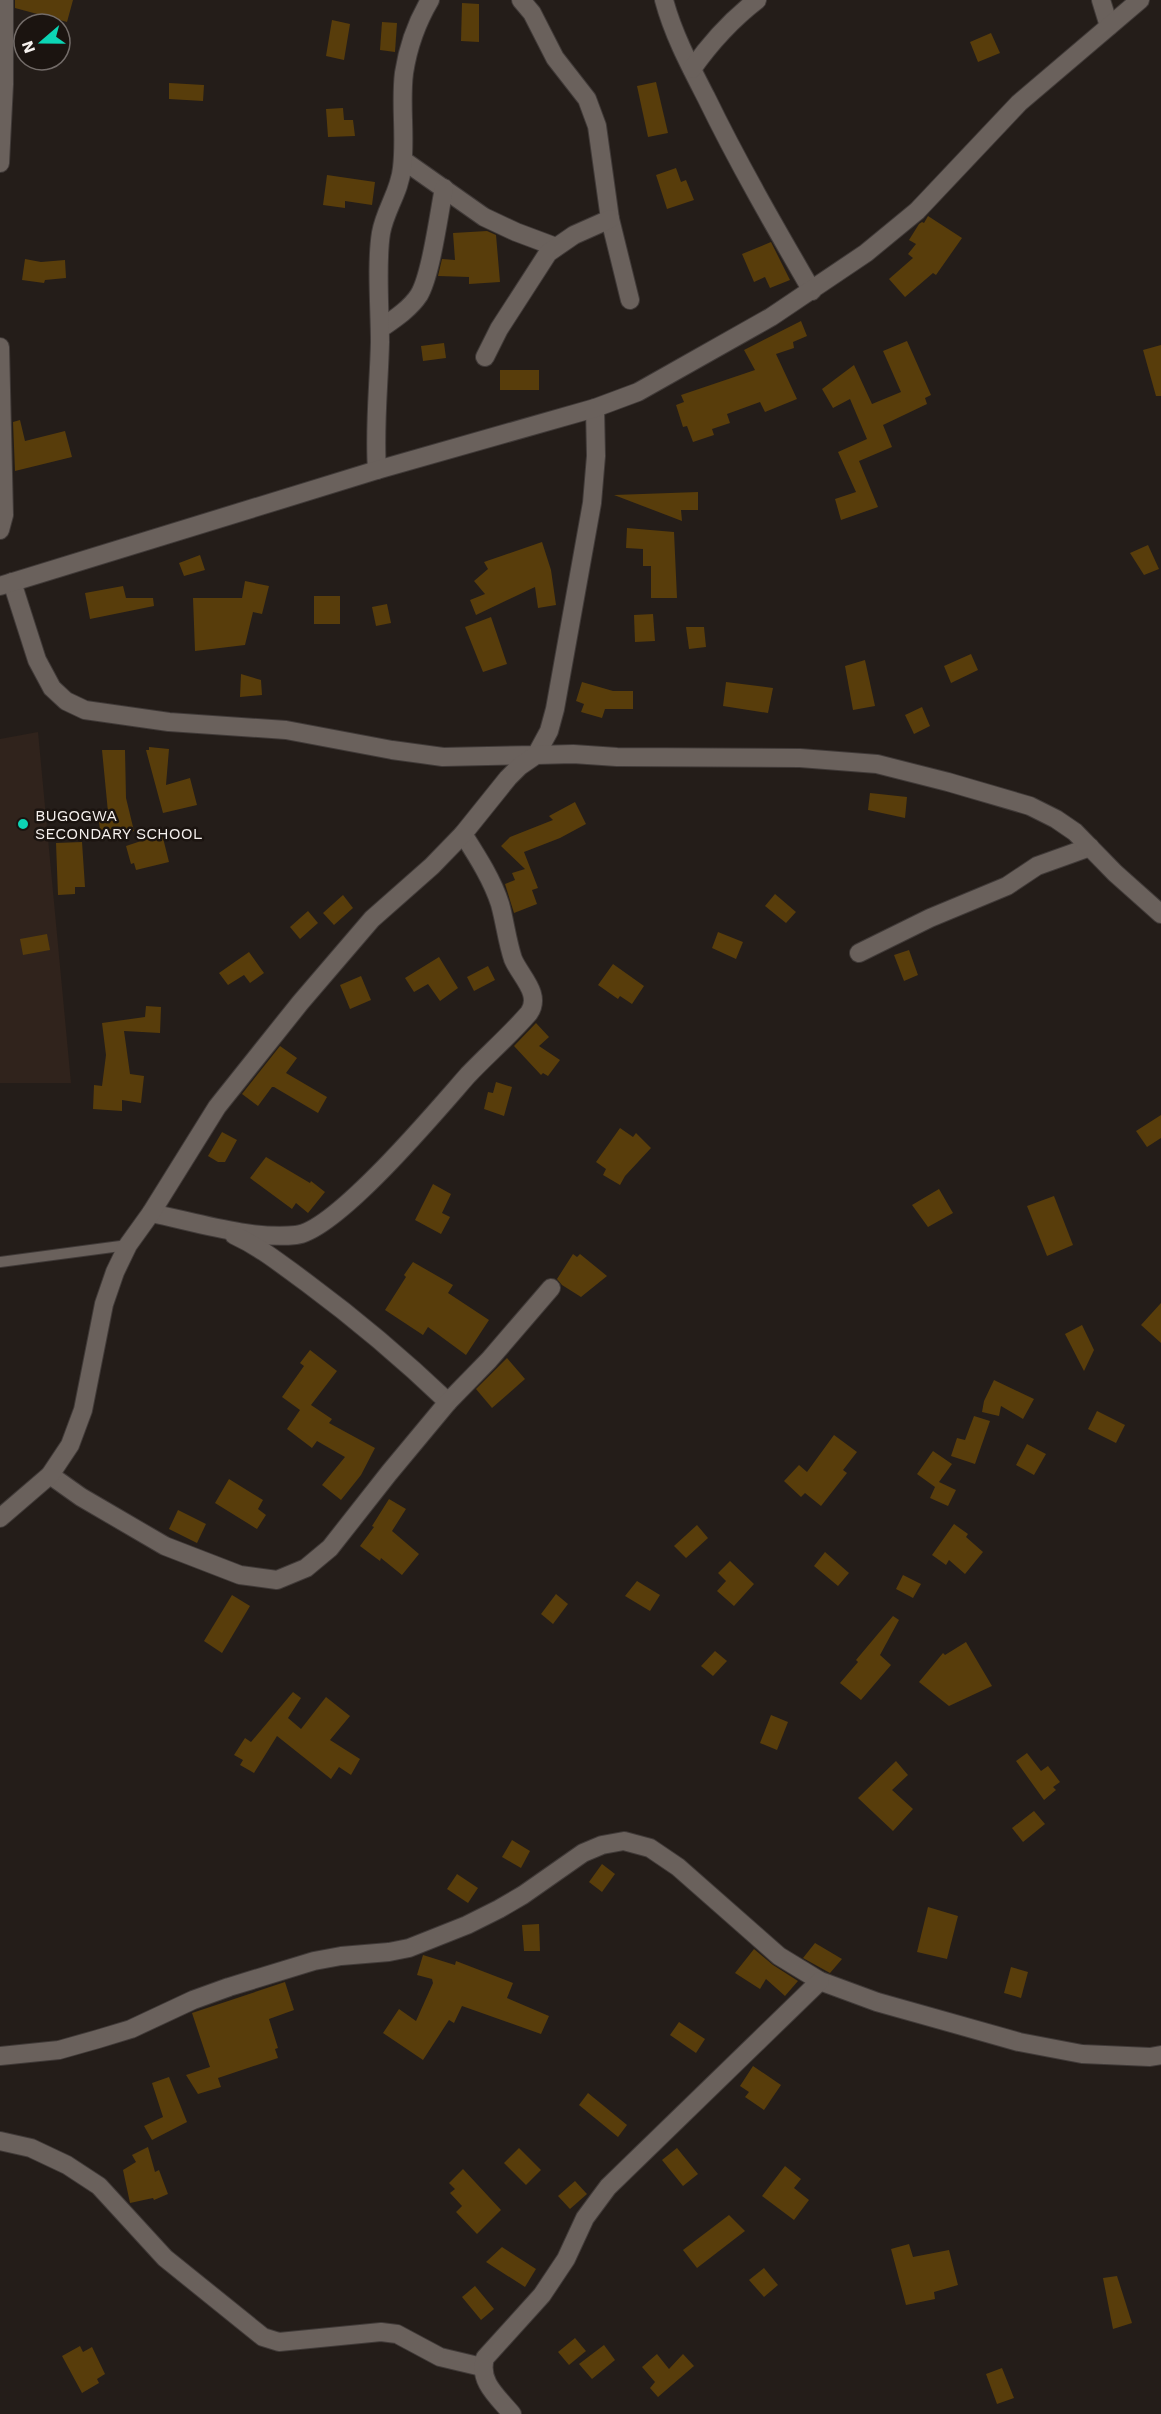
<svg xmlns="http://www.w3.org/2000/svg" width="1161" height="2414" font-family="'Work Sans',sans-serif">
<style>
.built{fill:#30231c}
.building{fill:#583d0b}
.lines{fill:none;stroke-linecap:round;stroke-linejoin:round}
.lane-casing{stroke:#403a38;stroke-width:12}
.street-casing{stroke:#403a38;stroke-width:20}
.lane{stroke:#6a615c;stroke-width:10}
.street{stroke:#6a615c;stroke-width:18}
.poi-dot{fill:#0cd5b5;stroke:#1b1410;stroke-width:2}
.labels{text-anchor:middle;stroke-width:5;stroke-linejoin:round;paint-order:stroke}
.poi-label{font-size:16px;fill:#f6f1ee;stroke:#1b1410;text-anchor:start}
</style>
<rect width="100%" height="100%" fill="#241d19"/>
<path class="built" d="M38,732L71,1083H0V739Z"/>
<g class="building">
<path d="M15,0H73L67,22L15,8Z"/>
<path d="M462,3L479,4V42L461,41Z"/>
<path d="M332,20L350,24L344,60L326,56Z"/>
<path d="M382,22L397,23L395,52L380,50Z"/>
<path d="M991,33L1000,53L978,62L970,42Z"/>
<path d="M656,82L668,133L648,137L637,86Z"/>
<path d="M169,83L204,85L203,101L169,99Z"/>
<path d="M343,108L344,120H353L355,136L328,137L326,109Z"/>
<path d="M676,168L681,182L686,180L694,200L667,209L656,175Z"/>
<path d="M327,175L375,182L372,205L345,201V208L323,205Z"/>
<path d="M928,216L962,238L936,275L933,273L905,297L889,279L913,258L908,254L916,244L909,240L919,224L922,222L924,223Z"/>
<path d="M487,231L496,235L500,282L469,284V277L438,276L442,259L455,260L453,233Z"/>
<path d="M771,242L790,280L770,288L765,277L754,282L742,254Z"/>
<path d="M25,259L41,262L65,260L66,278L45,280L44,283L22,280Z"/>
<path d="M801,321L807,336L793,342L794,348L776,354L797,399L765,412L760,402L727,414L730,423L712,429L714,435L693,442L687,426L683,427L676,405L684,402L681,395L755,370L744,350Z"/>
<path d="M907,341L931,395L925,398L927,404L883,425L892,447L859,461L878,507L841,520L835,499L856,492L838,452L867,439L850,399L833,408L822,389L854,365L872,404L901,392L883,351Z"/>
<path d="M444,343L446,358L423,361L421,346Z"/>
<path d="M1161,345V396H1156L1143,350Z"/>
<rect x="500" y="370" width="39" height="20"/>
<path d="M20,420L25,441L65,431L72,457L15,471L13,422Z"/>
<path d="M698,492V510H681L682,521L614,495Z"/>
<path d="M627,528L674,532L677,598H651V566H643V549L626,548Z"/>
<path d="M542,542L551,570L556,605L538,608L535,587L476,615L470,600L485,594L474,581L488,569L484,562Z"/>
<path d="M1148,545L1159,569L1144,575L1130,553Z"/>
<path d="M200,555L205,570L184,576L179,563Z"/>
<path d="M245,581L269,586L262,614L253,612L245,645L195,651L193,598H242Z"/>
<path d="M123,586L126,598H153L154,606L90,619L85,593Z"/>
<rect x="314" y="596" width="26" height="28"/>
<path d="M387,604L391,623L376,626L372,607Z"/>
<path d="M653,614L655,641L635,642L634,615Z"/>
<path d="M491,617L507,664L483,672L465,627Z"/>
<path d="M686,627H704L706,647L689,649Z"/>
<path d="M971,654L978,670L951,683L944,666Z"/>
<path d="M865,660L875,706L853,710L845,666Z"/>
<path d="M241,674L261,680L262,695L240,697Z"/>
<path d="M582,682L613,691H633V709H605L602,718L581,712L584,704L576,701Z"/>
<path d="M726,682L773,688L768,713L723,706Z"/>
<path d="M922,707L930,726L914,734L905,715Z"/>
<path d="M149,747L169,749L166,785L190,778L197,805L163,813L146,750H149Z"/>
<path d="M102,750H125L126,798L134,831L116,835L115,829L100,830L98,813L108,812Z"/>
<path d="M870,793L907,797L905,818L868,810Z"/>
<path d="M575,802L586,824L560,838L524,852L538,888L532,890L537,904L514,913L505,884L515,880L512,873L525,869L501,846L510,837L553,820L549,816Z"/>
<path d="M162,834L169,862L136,870L134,863L131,864L126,846Z"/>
<path d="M82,842L85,887H75V894L58,895L56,843Z"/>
<path d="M775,894L796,912L786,923L765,906Z"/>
<path d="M343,895L353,908L334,925L323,913Z"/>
<path d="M308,911L318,923L300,939L290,927Z"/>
<path d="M718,932L743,942L736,959L712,948Z"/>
<path d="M47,934L50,950L23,955L20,939Z"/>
<path d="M909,950L918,975L904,981L894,955Z"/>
<path d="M249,952L264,973L250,983L244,975L228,985L219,973Z"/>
<path d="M439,957L458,988L440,1001L428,984L414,992L405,978Z"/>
<path d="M613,964L644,986L632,1004L620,996L618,999L598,985Z"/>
<path d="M488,966L495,980L474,991L467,977Z"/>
<path d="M361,976L371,1000L350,1009L340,985Z"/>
<path d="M146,1006L161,1007L160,1033L124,1031L130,1074L144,1076L141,1103L122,1100V1111L93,1109L94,1085L102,1086L106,1055L102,1023L145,1017Z"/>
<path d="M536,1023L549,1037L539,1046L560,1060L548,1076L543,1073L541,1075L514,1046Z"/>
<path d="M280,1046L297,1058L286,1073L327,1097L318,1113L274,1087H272L258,1106L242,1094Z"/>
<path d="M496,1082L512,1087L504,1116L484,1109L488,1092L493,1093Z"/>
<path d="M1161,1115V1138L1147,1147L1136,1131Z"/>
<path d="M620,1128L633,1137L636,1133L651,1148L625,1176L620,1185L603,1175L606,1169L596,1162Z"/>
<path d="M222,1132L237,1140L225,1162H218L208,1156Z"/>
<path d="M266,1157L310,1183L311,1181L325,1192L308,1213L296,1203L292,1209L250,1178Z"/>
<path d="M433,1184L451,1194L442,1213L450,1217L441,1234L415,1220Z"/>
<path d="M939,1189L953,1213L928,1227L912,1205Z"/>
<path d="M1054,1196L1073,1245L1047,1256L1027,1206Z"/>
<path d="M573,1254L577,1257L580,1254L607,1276L581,1297L562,1285L557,1279Z"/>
<path d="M413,1262L453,1285L448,1293L489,1320L466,1355L428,1327L423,1335L385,1310L406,1277L404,1275Z"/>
<path d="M1161,1303V1343L1141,1325Z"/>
<path d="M1082,1325L1094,1350L1084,1371L1065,1334Z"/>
<path d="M310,1350L337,1371L311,1405L332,1419L329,1423L375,1448L361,1475L341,1500L322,1485L345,1457L317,1441L312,1448L287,1429L300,1410L282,1397L304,1366L300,1363Z"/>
<path d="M507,1358L525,1379L492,1408L476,1389Z"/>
<path d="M994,1380L1034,1399L1023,1419L1001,1406L999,1416L982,1412L984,1401Z"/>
<path d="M1097,1411L1125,1425L1116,1443L1088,1429Z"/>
<path d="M974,1416L990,1421L975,1464L951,1456L957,1438L965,1440Z"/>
<path d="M834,1435L857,1452L843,1470L847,1473L821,1506L805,1493L801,1497L784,1481L799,1465L807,1472Z"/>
<path d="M1027,1444L1046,1454L1034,1475L1016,1465Z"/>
<path d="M933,1451L952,1464L939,1482L956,1490L948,1506L930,1498L935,1487L917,1474Z"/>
<path d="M229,1479L263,1500L258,1509L266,1515L257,1529L215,1503Z"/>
<path d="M389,1499L406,1509L392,1531L419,1554L402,1575L381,1558L380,1561L360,1546L374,1527L372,1526Z"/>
<path d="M178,1510L206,1524L197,1543L169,1529Z"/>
<path d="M954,1524L968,1534L966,1537L983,1552L965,1574L949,1560L946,1565L932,1555Z"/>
<path d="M697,1525L708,1538L686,1558L674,1546Z"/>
<path d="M825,1552L849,1573L838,1586L814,1566Z"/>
<path d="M730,1561L754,1584L734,1606L717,1591L726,1581L718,1573Z"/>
<path d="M903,1575L921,1584L913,1598L896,1589Z"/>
<path d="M637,1581L660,1595L650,1611L625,1596Z"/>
<path d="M556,1594L568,1604L553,1624L541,1614Z"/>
<path d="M232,1595L250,1606L222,1653L204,1641Z"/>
<path d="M893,1616L899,1620L880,1655L891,1665L861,1700L840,1683L858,1662L856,1660Z"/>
<path d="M966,1642L992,1686L949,1706L919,1682L943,1653L945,1655Z"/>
<path d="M715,1651L727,1661L713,1676L701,1666Z"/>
<path d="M293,1692L301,1698L288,1718L301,1729L326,1697L350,1716L330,1740L360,1759L351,1775L339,1767L331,1779L277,1736L254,1773L240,1765L243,1760L234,1755L245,1738L251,1742Z"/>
<path d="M771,1715L788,1722L777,1750L760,1743Z"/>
<path d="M1027,1753L1041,1771L1048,1766L1060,1782L1053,1787L1056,1790L1044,1800L1016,1761Z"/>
<path d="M896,1761L908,1775L892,1790L913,1809L893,1831L858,1798Z"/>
<path d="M1034,1811L1045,1824L1023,1842L1012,1828Z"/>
<path d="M512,1840L530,1851L521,1868L502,1857Z"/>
<path d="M602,1864L615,1874L602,1892L589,1882Z"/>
<path d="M457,1874L478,1888L468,1903L447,1889Z"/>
<path d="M928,1907L958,1916L947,1959L917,1952Z"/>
<path d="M539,1924L540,1951H524L522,1925Z"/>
<path d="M815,1943L842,1959L830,1973L803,1958Z"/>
<path d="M754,1949L773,1965L798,1981L785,1996L766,1979L760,1989L735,1973Z"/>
<path d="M423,1955L455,1965L456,1961L513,1983L507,1998L549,2016L541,2034L462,2006L454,2023L449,2020L423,2060L383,2033L399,2009L416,2021L433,1983L432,1979L417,1975Z"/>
<path d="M1011,1967L1028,1972L1021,1998L1004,1993Z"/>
<path d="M285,1982L294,2010L269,2019L278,2048L275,2049L278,2058L218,2078L221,2087L198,2094L186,2075L210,2067L192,2013Z"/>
<path d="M679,2022L705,2039L696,2053L670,2035Z"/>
<path d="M753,2066L781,2085L764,2110L745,2097L749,2092L740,2086Z"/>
<path d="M169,2077L187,2122L152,2140L144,2126L163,2117L152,2083Z"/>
<path d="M588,2093L627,2125L618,2137L579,2105Z"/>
<path d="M148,2147L155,2172L159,2170L168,2194L154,2200L153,2198L130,2203L123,2170L136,2162L132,2155Z"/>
<path d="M519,2148L541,2170L526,2185L504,2163Z"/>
<path d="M677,2148L698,2174L683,2186L662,2160Z"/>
<path d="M785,2166L801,2179L794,2188L809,2200L794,2220L762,2196Z"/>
<path d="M463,2169L501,2210L477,2234L456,2212L462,2206L450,2193L455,2189L449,2183Z"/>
<path d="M575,2181L587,2194L570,2209L558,2196Z"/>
<path d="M729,2215L745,2231L697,2268L683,2250Z"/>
<path d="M909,2244L913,2257L949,2250L958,2285L934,2292L935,2299L906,2305L891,2249Z"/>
<path d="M502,2247L536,2269L525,2287L486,2262Z"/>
<path d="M764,2268L778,2285L764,2297L749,2280Z"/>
<path d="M1117,2276L1132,2323L1113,2329L1103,2278Z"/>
<path d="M475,2286L494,2309L481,2320L462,2297Z"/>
<path d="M575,2338L586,2351L569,2365L558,2352Z"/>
<path d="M604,2345L615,2360L592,2379L579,2364Z"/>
<path d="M80,2346L83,2352L92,2347L105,2374L97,2379L99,2383L82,2393L62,2356Z"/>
<path d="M657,2354L669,2369L683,2354L694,2366L658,2397L650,2388L655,2382L642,2367Z"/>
<path d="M1002,2368L1014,2398L997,2404L986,2374Z"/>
</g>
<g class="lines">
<defs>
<path id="lane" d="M0,1262L128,1245"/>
<g id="street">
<path d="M521,0L532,13L555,58L587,99L597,126L610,219L630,300"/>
<path d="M664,0C673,34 690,66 706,97C738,163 775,227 812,291"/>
<path d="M1101,0L1109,26"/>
<path d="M692,69C711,42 731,20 757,0"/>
<path d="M403,160L484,217L516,232L556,247"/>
<path d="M0,163L4,84V0"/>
<path d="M380,329C393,320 410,309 419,295C431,275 439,213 444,188"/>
<path d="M0,347L4,515L0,530"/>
<path d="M485,357L499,329L548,253L574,235L610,219"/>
<path d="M377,470C374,427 379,385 380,342C380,310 376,264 381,233C385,210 400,191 402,168C406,136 400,104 404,73C408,47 417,22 430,0"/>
<path d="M12,582L37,660L52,688L66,701L85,710L169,722L286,730L392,750L443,757L536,755L549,731L555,709L592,503L596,456L595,408"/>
<path d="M0,586L377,470L595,408L638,392L771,317L866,253L917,211L1019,103L1140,0"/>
<path d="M859,953L930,918L1007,886L1037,866L1090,847"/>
<path d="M151,1213C195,1222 251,1240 296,1235C336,1231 438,1109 468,1075C488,1054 510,1035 529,1013C542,994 520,976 513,959C507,941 505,922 500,904C492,879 477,856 463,834"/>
<path d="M234,1235C262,1248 282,1265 307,1283C357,1320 403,1359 448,1402"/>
<path d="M50,1475L81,1497L165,1546L240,1575L277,1580L306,1568L330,1548L389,1473L448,1402L489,1360L551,1288"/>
<path d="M0,1518L50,1475L70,1445L83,1410L104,1304L115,1272L128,1245L151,1213L217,1107L300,1003L372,919L432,866L463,834L508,778L520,766L536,755L573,754L617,757L800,758L877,764L948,782L1030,806L1056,819L1075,832L1115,873L1161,914"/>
<path d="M0,2056L59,2050L98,2039L131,2029L193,2000L229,1987L314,1961L341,1956L389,1952L409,1948L467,1925L499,1909L523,1895L583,1853L602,1845L624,1841L650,1848L678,1867L779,1956L820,1981L877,2002L1019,2042L1082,2054L1150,2057L1161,2055"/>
<path d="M0,2141L31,2148L67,2165L99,2186L165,2258L263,2337L279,2342L381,2332L397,2334L440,2357L482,2367"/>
<path d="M512,2414C498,2397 478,2382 485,2358L542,2295L566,2259L585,2218L608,2187L820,1981"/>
</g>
</defs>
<use href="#lane" class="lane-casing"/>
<use href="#street" class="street-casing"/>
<use href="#lane" class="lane"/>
<use href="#street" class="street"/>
</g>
<circle class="poi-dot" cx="23" cy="824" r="6"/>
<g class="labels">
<g class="poi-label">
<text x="35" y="821">BUGOGWA<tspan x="35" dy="18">SECONDARY SCHOOL</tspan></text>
</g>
</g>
<g transform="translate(42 42) rotate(250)"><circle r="28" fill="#1b1410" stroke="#736c69" stroke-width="1.5"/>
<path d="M0-4.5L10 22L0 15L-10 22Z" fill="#0cd5b5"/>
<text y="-9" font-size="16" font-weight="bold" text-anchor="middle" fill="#f6f1ee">N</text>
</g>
</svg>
